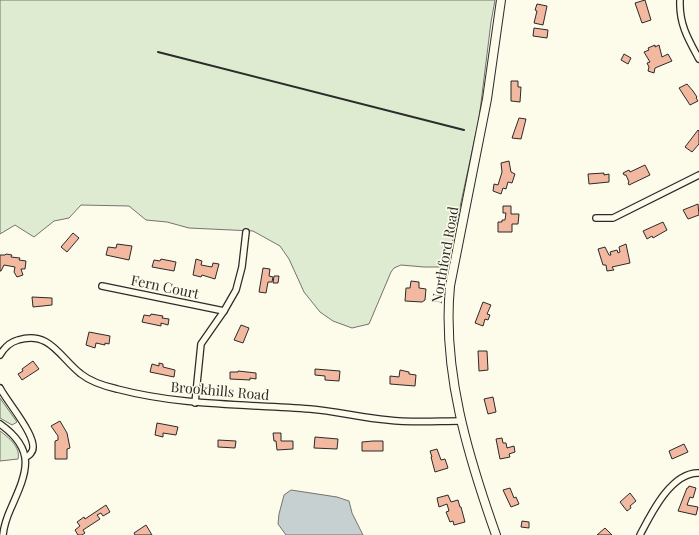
<svg xmlns="http://www.w3.org/2000/svg" width="699" height="535" font-family="'Playfair Display',serif">
<style>
.green{fill:#deebd1;stroke:#74746e}
.water{fill:#c7d0d0;stroke:#74746e}
.building{fill:#f2b8a0;stroke:#2b2b2b}
.lines{fill:none;stroke-linecap:round;stroke-linejoin:round}
.street-casing{stroke:#2b2b2b;stroke-width:8}
.secondary-casing{stroke:#2b2b2b;stroke-width:10}
.street{stroke:#fdfbea;stroke-width:5.5}
.secondary{stroke:#fdfbea;stroke-width:8}
.wall{stroke:#2b2b2b;stroke-width:2}
.labels{text-anchor:middle;stroke-width:3;stroke-linejoin:round;paint-order:stroke}
.street-label{font-size:14px;fill:#2b2b2b;stroke:#fdfbea}
</style>
<rect width="100%" height="100%" fill="#fdfbea"/>
<g class="green">
<path d="M0,0H495L491,22L479,119L447,267H424L401,265L394,268L391,272L369,324L352,328L333,321L320,312L304,292L289,259L280,246L253,231L189,228L167,222L146,220L129,206L81,205L69,218L54,221L34,237L15,225L0,234Z"/>
<path d="M0,398L17,422L12,425L0,418Z"/>
<path d="M0,431C8,437 21,447 18,459L0,461Z"/>
</g>
<path class="water" d="M291,490L337,497L349,501L352,513L363,535H286L278,524L279,514L284,495Z"/>
<g class="building">
<path d="M645,0L651,20L642,23L635,3Z"/>
<path d="M537,4L547,6L543,25L534,23L537,11L535,10Z"/>
<path d="M534,28L548,30L547,38L533,36Z"/>
<path d="M655,45V47L659,45L662,57L668,54L672,61L655,68L654,73L648,71L649,67L647,63L650,62L644,52L649,50L648,48Z"/>
<path d="M624,54L631,58L628,64L621,60Z"/>
<path d="M511,81H518V87H521L520,102L511,101Z"/>
<path d="M687,84L693,91L697,97L696,98L698,101L690,105L679,88Z"/>
<path d="M519,118L526,119L521,139L512,138Z"/>
<path d="M698,130L699,131V144L692,152L685,147Z"/>
<path d="M509,161L511,172L515,174L512,183L508,182L506,189L503,188L501,194L493,191L494,184L498,185L502,172L501,163Z"/>
<path d="M645,165L650,175L629,185L628,183L629,182L626,175H624L623,173L629,170L630,172Z"/>
<path d="M604,173V175L609,174V182L589,184L588,174Z"/>
<path d="M698,204L699,215L688,219L683,210Z"/>
<path d="M503,206H511V214H519L518,224H512V232H498V222H502V220H505L506,213H503Z"/>
<path d="M663,222L667,230L653,238L652,236L647,239L643,231Z"/>
<path d="M73,233L79,238L67,252L61,247Z"/>
<path d="M117,244L132,246L129,260L106,255L108,247L116,248Z"/>
<path d="M626,244L630,263L612,267L614,270L607,271L606,265H603L598,249L605,247L609,255H611L610,252L617,250L618,253L620,252L619,247Z"/>
<path d="M6,254L12,255L11,257L20,258L19,260L26,261L25,269H21L23,275L17,277L14,272L15,267L4,265L1,271H0V255H5Z"/>
<path d="M161,259L176,262L174,271L152,267L154,260L160,261Z"/>
<path d="M196,259L202,261L201,265L212,267L213,263L219,264L215,279L202,275L201,277L193,275Z"/>
<path d="M263,268L270,269L269,276L273,277L272,282H268L266,293L259,292Z"/>
<path d="M274,276H279L278,283H273Z"/>
<path d="M411,281L419,282V288L426,289L425,300L422,302L405,301L406,288H410Z"/>
<path d="M32,297L52,298V305L33,307Z"/>
<path d="M483,302L491,305L487,314L490,315L488,320L485,319L483,326L475,323Z"/>
<path d="M151,314L163,316L162,318L169,319L168,325L161,323V326L142,322L144,315L150,316Z"/>
<path d="M241,325L249,328L243,343L234,340Z"/>
<path d="M89,332L110,336L109,344L105,343V345L96,343L95,348L86,345Z"/>
<path d="M478,351H487L488,370L479,371Z"/>
<path d="M33,361L39,369L22,380L18,374L23,371L22,369Z"/>
<path d="M159,363L163,364V367L175,370L174,377L150,372L152,364L159,366Z"/>
<path d="M315,369L340,371L339,381L325,380V376L315,375Z"/>
<path d="M400,370L409,372V374L416,375L415,386L390,384V376L399,377Z"/>
<path d="M238,371L256,373V379L250,378V380L230,379V372H238Z"/>
<path d="M493,397L496,412L488,414L484,399Z"/>
<path d="M60,421L67,433L70,448L67,449V459H55V441L58,440V436L51,426Z"/>
<path d="M157,423L178,427L176,435L163,433V437L155,435Z"/>
<path d="M273,433H281V441H293V449L277,450L276,441H274Z"/>
<path d="M315,437L338,439L337,449L314,448Z"/>
<path d="M502,438L503,443H506L507,448L514,446L515,452L509,454L510,457L500,459L496,439Z"/>
<path d="M218,440L236,441L235,448L218,447Z"/>
<path d="M373,441H383V451H362V442Z"/>
<path d="M684,444L688,452L672,459L669,451Z"/>
<path d="M437,449L441,460L445,459L448,468L435,472L431,457H432L430,451Z"/>
<path d="M689,486L696,488L693,498L690,497L687,505L698,507L696,515L678,511L687,488H688Z"/>
<path d="M510,488L514,498L516,497L519,504L511,507L503,490Z"/>
<path d="M630,493L636,501L630,506L631,508L627,511L620,502Z"/>
<path d="M448,495L451,502L458,500L460,507H461L465,522L454,525L453,521L450,522L446,512L449,511L447,504L439,507L437,498Z"/>
<path d="M106,505L110,512L103,516L101,513L97,515L100,519L83,530L85,533L82,535H78L75,530L80,526L77,522L84,517L85,519Z"/>
<path d="M522,521L529,522V528L521,527Z"/>
<path d="M146,525L152,535H135L134,533Z"/>
<path d="M605,528L612,535H597Z"/>
</g>
<g class="lines">
<defs>
<g id="street">
<path d="M680,0C679,24 688,39 699,59"/>
<path d="M596,218H613L699,175"/>
<path d="M102,286L224,311"/>
<path d="M0,355C4,348 11,342 18,340C50,330 60,358 81,374C91,382 104,386 117,389C182,406 244,404 310,409C336,411 362,418 388,420C412,423 437,421 461,421"/>
<path d="M0,388C6,401 42,441 31,453C30,455 28,456 26,457"/>
<path d="M195,403L201,344L224,311L236,290L242,267L246,232"/>
<path d="M0,424C37,450 27,472 11,508C7,517 4,525 3,535"/>
<path d="M640,535C651,514 671,472 699,473"/>
</g>
<path id="secondary" d="M496,535C468,456 442,371 450,286L487,99L501,0"/>
</defs>
<use href="#street" class="street-casing"/>
<use href="#secondary" class="secondary-casing"/>
<use href="#street" class="street"/>
<use href="#secondary" class="secondary"/>
<path class="wall" d="M158,52L464,130"/>
</g>
<g class="labels">
<g class="street-label">
<text transform="translate(445 255) rotate(-80)" y="5">Northford Road</text>
<text transform="translate(165 287) rotate(12)" y="5">Fern Court</text>
<text transform="translate(220 391) rotate(5)" y="5">Brookhills Road</text>
</g>
</g>
</svg>
